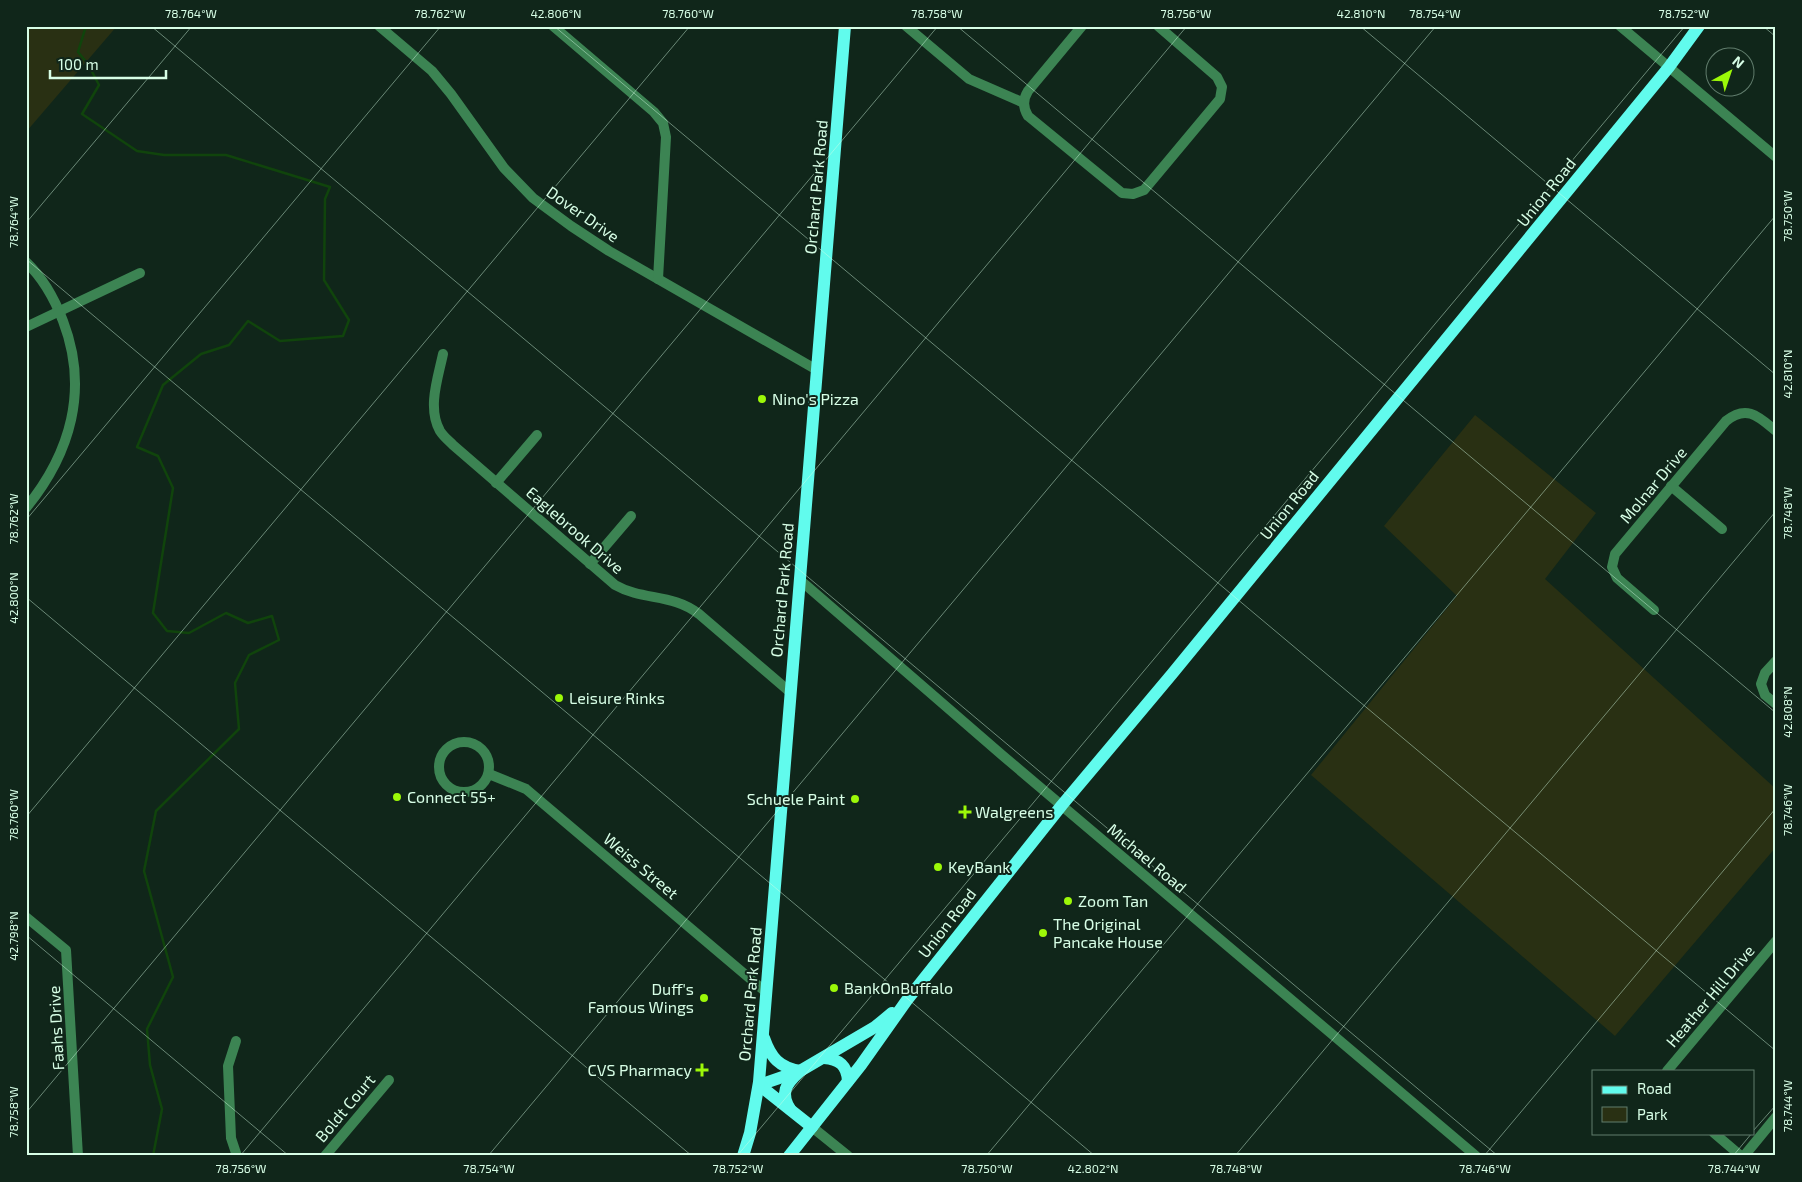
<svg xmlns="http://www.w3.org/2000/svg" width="1802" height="1182" font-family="'Exo 2',sans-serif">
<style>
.green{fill:#293013}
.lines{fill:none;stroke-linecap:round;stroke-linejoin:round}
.stream{stroke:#10440c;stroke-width:2.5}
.minor{stroke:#3c8453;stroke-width:10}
.major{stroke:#61fbed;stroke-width:12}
.ticks{fill:none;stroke:#d7fee6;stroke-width:1;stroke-opacity:0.45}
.poi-dot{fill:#9cf808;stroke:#10261a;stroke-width:2}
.labels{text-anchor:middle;stroke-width:4;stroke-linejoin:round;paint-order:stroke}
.street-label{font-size:16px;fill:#d7fee6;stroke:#10261a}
.poi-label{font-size:16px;fill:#d7fee6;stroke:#10261a;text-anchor:start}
.neatline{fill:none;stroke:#d7fee6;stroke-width:2}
.ticks-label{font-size:12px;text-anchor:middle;fill:#d7fee6}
</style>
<rect width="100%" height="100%" fill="#10261a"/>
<g class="green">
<path d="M26,26H117L26,132Z"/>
<path d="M1475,415L1596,513L1545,579L1776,789V847L1615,1036L1311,775L1457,596L1384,526Z"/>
</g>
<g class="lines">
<path class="stream" d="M86,26L78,52L88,64L99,85L82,114L137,151L164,155H226L330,187L325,199L324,280L349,320L343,336L280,341L248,321L229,345L201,354L163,385L137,447L158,456L173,488L153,613L167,631L189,633L226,613L248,623L272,616L279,640L249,655L235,683L239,729L156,811L144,871L173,977L147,1029L150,1065L162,1109L153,1156"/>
<g class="minor">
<path d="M379,26L432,71L451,94L504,168L533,198L571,226L609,251L817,370"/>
<path d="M553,26L654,112L663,123L666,137L658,279"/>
<path d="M906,26L969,79L1024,103"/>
<path d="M1082,26L1028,91C1023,99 1023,108 1028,116L1122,193L1133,194L1144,190L1220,99L1222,87L1217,77L1158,26"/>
<path d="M1620,26L1776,157"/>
<path d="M26,262C43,278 55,300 63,321C89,389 71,453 26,508"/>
<path d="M26,327L140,273"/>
<path d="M443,354C438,378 427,408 440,431C443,436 449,441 453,445L615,585C643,601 672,593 699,614L790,692"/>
<path d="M496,483L537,435"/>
<path d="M1671,486L1722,529"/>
<path d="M590,564L631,516"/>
<path d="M800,580L1002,755L1476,1156"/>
<path d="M1654,610L1617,578L1612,567L1615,554L1726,421C1747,404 1759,417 1776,431"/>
<path d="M1776,661L1765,673L1761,684L1765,695L1776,704"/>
<circle cx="464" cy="767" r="25"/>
<path d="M489,774L526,789L767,993"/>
<path d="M26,917L66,950L78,1156"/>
<path d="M236,1041L228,1066L231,1138L237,1156"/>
<path d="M1667,1071L1776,941"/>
<path d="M812,1127L848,1156"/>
<path d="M1714,1133L1741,1156"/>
<path d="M325,1156L389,1080"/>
<path d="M1744,1156L1776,1117"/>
</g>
<g class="major">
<path d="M764,1038C771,1058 779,1067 800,1071"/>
<path d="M824,1058C839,1059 847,1065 848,1081"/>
<path d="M759,1085L800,1071L875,1027L892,1013"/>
<path d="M759,1085L812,1127"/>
<path d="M790,1109C780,1093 786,1084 798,1073"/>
<path d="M743,1156L750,1133L759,1082L845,26"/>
<path d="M789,1156L861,1065L907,1000L1062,805L1172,674L1669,67L1699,26"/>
</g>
</g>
<path class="ticks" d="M151,26L1498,1156M554,26L1776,1051M957,26L1776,713M1360,26L1776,375M1763,26L1776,37M26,223L192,26M26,259L1095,1156M26,520L441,26M26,597L692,1156M26,817L690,26M26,935L289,1156M26,1113L938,26M1753,1131L1776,1105M240,1156L1187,26M488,1156L1436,26M737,1156L1685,26M986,1156L1776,215M1235,1156L1776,511M1484,1156L1776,808M1733,1156L1752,1133"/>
<g class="poi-dot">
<circle cx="762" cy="399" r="5"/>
<circle cx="559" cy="698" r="5"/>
<circle cx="397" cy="797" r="5"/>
<circle cx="855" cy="799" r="5"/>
<path d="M962.5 804.5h5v5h5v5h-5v5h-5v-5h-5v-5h5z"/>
<circle cx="938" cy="867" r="5"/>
<circle cx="1068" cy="901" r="5"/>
<circle cx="1043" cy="933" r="5"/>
<circle cx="834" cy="988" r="5"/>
<circle cx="704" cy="998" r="5"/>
<path d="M699.5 1062.5h5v5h5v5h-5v5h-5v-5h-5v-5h5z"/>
</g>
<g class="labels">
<g class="street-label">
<text transform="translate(816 187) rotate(-85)" y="6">Orchard Park Road</text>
<text transform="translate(1546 192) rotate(-51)" y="6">Union Road</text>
<text transform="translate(583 214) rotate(35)" y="6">Dover Drive</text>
<text transform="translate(1653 485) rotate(-50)" y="6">Molnar Drive</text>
<text transform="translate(1289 505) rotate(-51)" y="6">Union Road</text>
<text transform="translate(575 530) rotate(41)" y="6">Eaglebrook Drive</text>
<text transform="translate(782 590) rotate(-85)" y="6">Orchard Park Road</text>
<text transform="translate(1147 858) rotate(40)" y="6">Michael Road</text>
<text transform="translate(641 866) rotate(40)" y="6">Weiss Street</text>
<text transform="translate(947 923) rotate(-52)" y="6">Union Road</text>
<text transform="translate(750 994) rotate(-85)" y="6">Orchard Park Road</text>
<text transform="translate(1710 996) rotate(-50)" y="6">Heather Hill Drive</text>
<text transform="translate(56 1028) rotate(-93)" y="6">Faahs Drive</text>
<text transform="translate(345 1108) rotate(-50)" y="6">Boldt Court</text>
</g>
<g class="poi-label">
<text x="772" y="405">Nino's Pizza</text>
<text x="569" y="704">Leisure Rinks</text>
<text x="407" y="803">Connect 55+</text>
<text x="845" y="805" text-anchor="end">Schuele Paint</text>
<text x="975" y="818">Walgreens</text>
<text x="948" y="873">KeyBank</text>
<text x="1078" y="907">Zoom Tan</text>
<text x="1053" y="930">The Original<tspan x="1053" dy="18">Pancake House</tspan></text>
<text x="844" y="994">BankOnBuffalo</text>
<text x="694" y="995" text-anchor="end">Duff's<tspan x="694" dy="18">Famous Wings</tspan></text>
<text x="692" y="1076" text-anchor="end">CVS Pharmacy</text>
</g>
</g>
<rect width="1802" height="1182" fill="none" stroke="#10261a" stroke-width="55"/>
<rect x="1592" y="1070" width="162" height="65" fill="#10261a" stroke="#607c6c"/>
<rect x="1602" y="1086" width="25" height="8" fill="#61fbed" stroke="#607c6c"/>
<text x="1637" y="1094" font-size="15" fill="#d7fee6">Road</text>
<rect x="1602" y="1107" width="25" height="15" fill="#293013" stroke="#607c6c"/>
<text x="1637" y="1120" font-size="15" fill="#d7fee6">Park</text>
<g transform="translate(1730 72) rotate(40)"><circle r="24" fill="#10261a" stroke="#607c6c"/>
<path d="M0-4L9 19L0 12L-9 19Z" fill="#9cf808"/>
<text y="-8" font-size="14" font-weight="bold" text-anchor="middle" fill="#d7fee6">N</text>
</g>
<path d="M50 70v8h116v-8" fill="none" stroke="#d7fee6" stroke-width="2.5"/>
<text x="58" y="70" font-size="15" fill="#d7fee6" stroke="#10261a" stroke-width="4" paint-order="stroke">100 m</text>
<rect x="28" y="28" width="1746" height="1126" class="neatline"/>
<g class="ticks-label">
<text x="191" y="18">78.764°W</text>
<text x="440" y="18">78.762°W</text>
<text x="556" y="18">42.806°N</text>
<text x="688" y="18">78.760°W</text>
<text x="937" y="18">78.758°W</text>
<text x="1186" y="18">78.756°W</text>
<text x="1361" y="18">42.810°N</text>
<text x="1435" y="18">78.754°W</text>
<text x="1684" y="18">78.752°W</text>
<text transform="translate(1788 216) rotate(-90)" y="4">78.750°W</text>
<text transform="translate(14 222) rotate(-90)" y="4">78.764°W</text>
<text transform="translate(1788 374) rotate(-90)" y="4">42.810°N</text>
<text transform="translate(1788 513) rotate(-90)" y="4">78.748°W</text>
<text transform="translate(14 519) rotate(-90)" y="4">78.762°W</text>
<text transform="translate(14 598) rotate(-90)" y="4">42.800°N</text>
<text transform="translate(1788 712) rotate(-90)" y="4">42.808°N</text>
<text transform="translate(1788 810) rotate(-90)" y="4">78.746°W</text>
<text transform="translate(14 815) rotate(-90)" y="4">78.760°W</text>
<text transform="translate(14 936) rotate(-90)" y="4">42.798°N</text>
<text transform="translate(1788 1106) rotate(-90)" y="4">78.744°W</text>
<text transform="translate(14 1112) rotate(-90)" y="4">78.758°W</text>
<text x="241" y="1173">78.756°W</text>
<text x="489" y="1173">78.754°W</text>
<text x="738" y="1173">78.752°W</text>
<text x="987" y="1173">78.750°W</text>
<text x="1093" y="1173">42.802°N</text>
<text x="1236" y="1173">78.748°W</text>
<text x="1485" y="1173">78.746°W</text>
<text x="1734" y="1173">78.744°W</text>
</g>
</svg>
